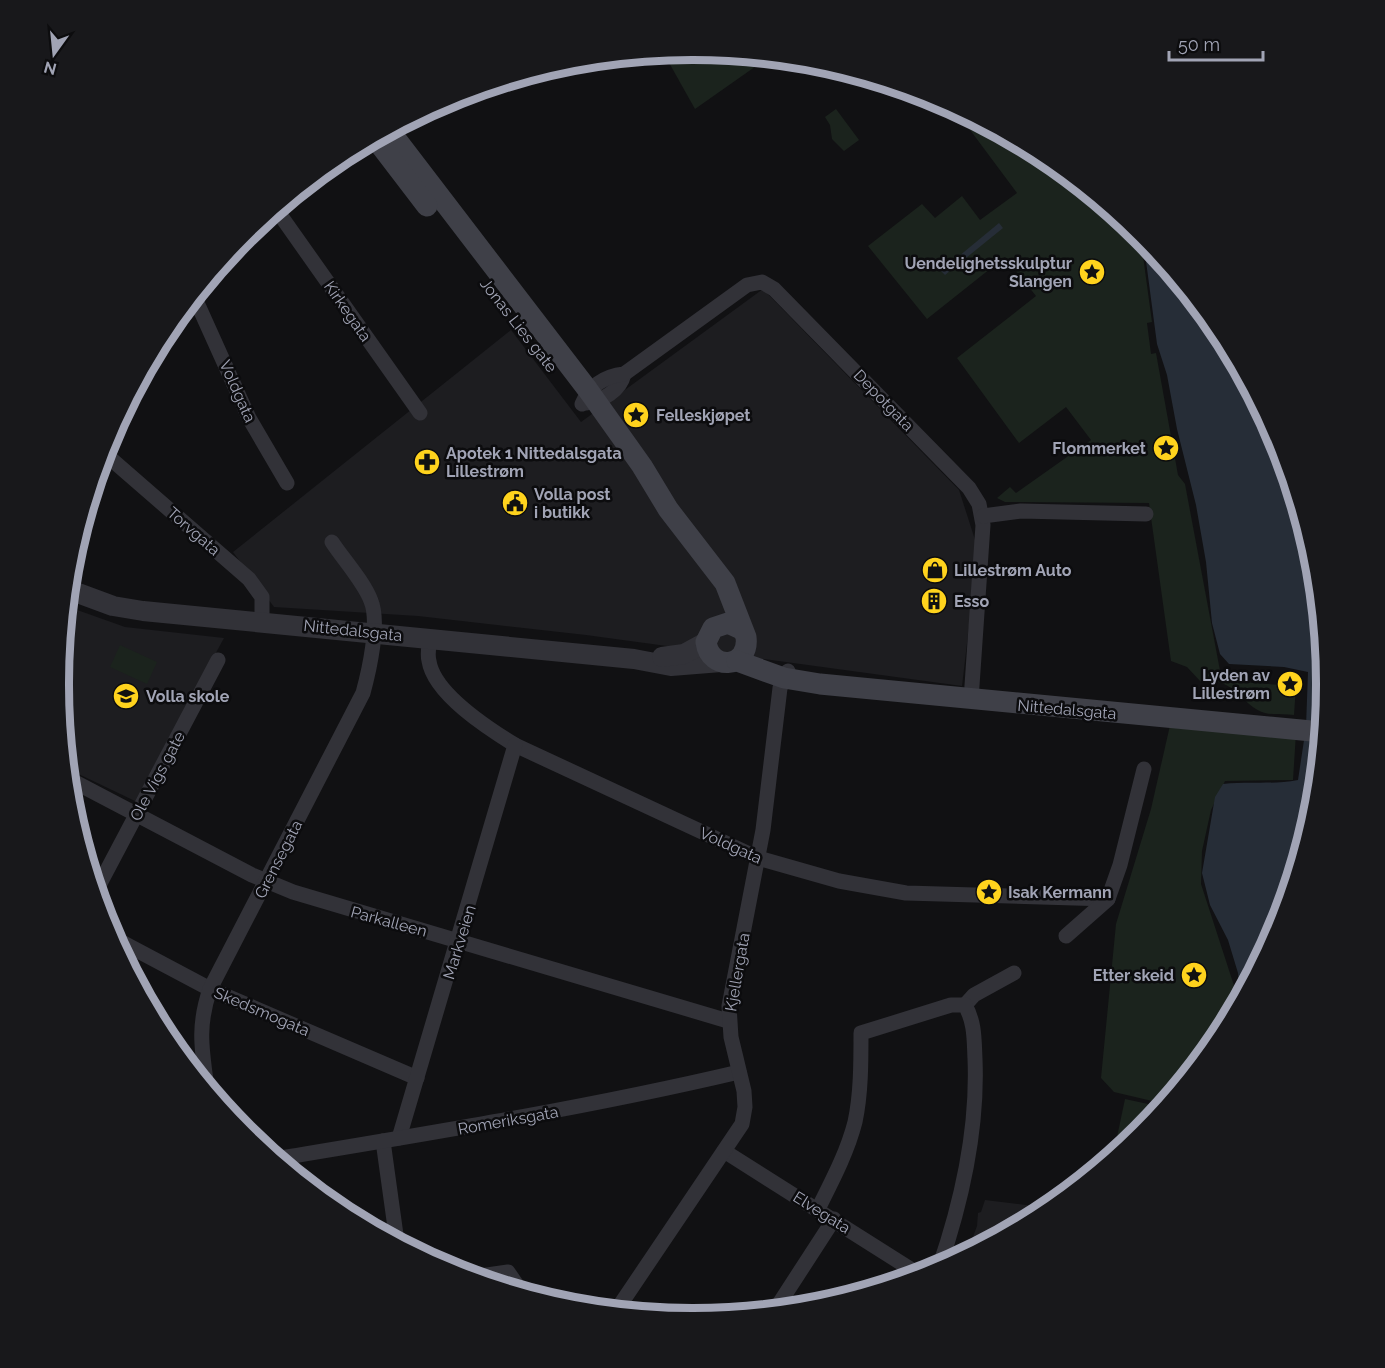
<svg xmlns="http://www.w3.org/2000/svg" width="1385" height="1368" font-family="Raleway,sans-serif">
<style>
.built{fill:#1d1d20}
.green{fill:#1b231d}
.water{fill:#262d37}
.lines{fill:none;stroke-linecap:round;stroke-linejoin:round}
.minor{stroke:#323238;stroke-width:15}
.tertiary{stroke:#323238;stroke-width:20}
.secondary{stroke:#3f4048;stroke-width:21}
.labels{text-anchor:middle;stroke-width:5;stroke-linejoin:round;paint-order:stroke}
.poi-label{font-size:16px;font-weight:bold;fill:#a1a4b5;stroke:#0c0c0e;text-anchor:start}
.street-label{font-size:16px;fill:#a1a4b5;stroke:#0c0c0e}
.rim{fill:none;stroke:#a1a4b5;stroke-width:8}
</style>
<rect width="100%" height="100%" fill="#111113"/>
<g class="built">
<path d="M763,289L959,490L978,549L962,686L586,635L418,616L274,607L233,552L511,330L581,422Z"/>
<path d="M66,606L125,627L224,638L135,801L66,768L58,684Z"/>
<path d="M985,1200L1050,1208L967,1253L977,1226L978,1213L981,1212Z"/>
</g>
<g class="green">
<path d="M692,50H693L769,57L695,109L663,52Z"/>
<path d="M953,107L1045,157L1140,234L1152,322L1147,323L1151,354L1156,353L1178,475L1185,484L1221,676L1252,683L1296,686L1294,715C1285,714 1273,715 1265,713C1242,707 1234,675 1201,682L1187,667L1171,661L1149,503L1005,502L997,498L1010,487L1016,493L1091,440L1066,407L1019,443L957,358L1036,296L1005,257L927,319L868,246L922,204L935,218L962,196L980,220L1017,193Z"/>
<path d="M836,109L859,140L844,151L832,139L830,125L825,117Z"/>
<path d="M120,645L157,662L147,684L110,667Z"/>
<path d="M1171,721L1296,733L1293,780L1225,781L1211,810L1202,851L1201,884L1239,1001L1220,1037L1165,1104L1114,1092L1101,1078L1116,924L1151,809Z"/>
<path d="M1125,1099L1162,1107L1141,1133L1113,1156Z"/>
</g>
<g class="water">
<path d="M999,223L1003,228L945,275L941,271Z"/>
<path d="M1138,233L1220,332L1279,442L1315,561L1327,684L1315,808L1279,927L1240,1000L1238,973L1228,940L1210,905L1202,873L1215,797L1223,784C1249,781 1272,785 1298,780L1306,727L1308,672L1284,667L1229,664L1220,654L1212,623L1206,562L1196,505L1177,429L1167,375L1157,344L1146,261Z"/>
</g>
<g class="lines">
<g class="minor">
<path d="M276,209L420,413"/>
<path d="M194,296L249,418L287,483"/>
<path d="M586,403C602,401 620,391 624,374"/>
<path d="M582,404C589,387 604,376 624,374L747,285L762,282L774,289L969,488L979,504L983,525L971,700"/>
<path d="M103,452L249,579L262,597V622"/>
<path d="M983,516L1021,511L1146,514"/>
<path d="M430,638C429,645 427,654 429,661C434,694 489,729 515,745L758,858L839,881L906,893L1108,899"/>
<path d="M67,778L252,875L293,892L728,1021"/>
<path d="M96,891L218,660"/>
<path d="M1066,936L1108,899L1120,865L1144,769"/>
<path d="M112,937L210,989L417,1078"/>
<path d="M965,1005L974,995L1014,973"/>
<path d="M207,1088C202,1050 197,1027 210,989L363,693C369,671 380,623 371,601C364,582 343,559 332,542"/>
<path d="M399,1138L515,745"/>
<path d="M383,1141L397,1242"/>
<path d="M724,1151L920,1275"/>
<path d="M275,1159C431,1133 586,1108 739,1072"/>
<path d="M818,1209C832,1181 847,1153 855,1122C861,1094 861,1063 861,1033L951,1005H965C975,1023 974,1039 975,1059C978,1131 962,1201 939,1268"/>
<path d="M473,1277L508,1272L517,1285"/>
<path d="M775,1310L834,1219"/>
<path d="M616,1311L742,1124L745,1107L744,1091L731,1037L729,1006L763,830L780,688L788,671"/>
</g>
<g class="tertiary">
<path d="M67,589L113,606L143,611L634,659L671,666L721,662"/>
<path d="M662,657L684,654L706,642"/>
</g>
<g class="secondary">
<path d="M389,130L588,390L642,466L668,509L725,583L746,637C750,668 710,672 706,642L713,628L728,623L743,630"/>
<path d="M375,138L427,206"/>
<path d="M737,661L784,678L820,684L1322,732"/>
</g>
</g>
<defs>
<symbol id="sight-disc" viewBox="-11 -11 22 22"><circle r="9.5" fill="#ffd31d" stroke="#0c0c0e"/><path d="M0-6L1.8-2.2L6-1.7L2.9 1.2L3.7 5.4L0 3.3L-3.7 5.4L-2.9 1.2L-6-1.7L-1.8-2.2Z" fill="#111"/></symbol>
<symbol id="pharmacy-disc" viewBox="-11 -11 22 22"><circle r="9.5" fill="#ffd31d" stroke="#0c0c0e"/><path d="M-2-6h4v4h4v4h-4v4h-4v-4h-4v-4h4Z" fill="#111"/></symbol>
<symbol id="civic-disc" viewBox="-11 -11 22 22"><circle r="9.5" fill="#ffd31d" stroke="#0c0c0e"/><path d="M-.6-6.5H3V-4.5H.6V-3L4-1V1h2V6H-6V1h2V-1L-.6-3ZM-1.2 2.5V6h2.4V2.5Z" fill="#111"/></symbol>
<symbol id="shop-disc" viewBox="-11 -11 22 22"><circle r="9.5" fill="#ffd31d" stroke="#0c0c0e"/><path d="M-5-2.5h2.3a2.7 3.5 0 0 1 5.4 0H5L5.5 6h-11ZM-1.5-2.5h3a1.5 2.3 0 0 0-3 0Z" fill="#111"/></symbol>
<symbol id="building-disc" viewBox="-11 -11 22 22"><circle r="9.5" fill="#ffd31d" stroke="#0c0c0e"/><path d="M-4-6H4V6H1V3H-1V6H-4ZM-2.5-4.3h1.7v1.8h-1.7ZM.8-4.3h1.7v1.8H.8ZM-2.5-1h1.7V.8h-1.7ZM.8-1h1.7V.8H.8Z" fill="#111"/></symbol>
<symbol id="school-disc" viewBox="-11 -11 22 22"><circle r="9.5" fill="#ffd31d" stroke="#0c0c0e"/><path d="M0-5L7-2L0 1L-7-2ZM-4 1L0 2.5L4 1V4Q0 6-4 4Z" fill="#111"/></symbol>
</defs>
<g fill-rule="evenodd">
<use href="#sight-disc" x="1077" y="257" width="30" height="30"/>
<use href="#sight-disc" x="621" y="400" width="30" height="30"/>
<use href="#sight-disc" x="1151" y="433" width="30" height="30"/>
<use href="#pharmacy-disc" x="412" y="447" width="30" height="30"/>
<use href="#civic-disc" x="500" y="488" width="30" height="30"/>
<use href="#shop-disc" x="920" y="555" width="30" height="30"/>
<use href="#building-disc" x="919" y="586" width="30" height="30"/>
<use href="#sight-disc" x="1275" y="669" width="30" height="30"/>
<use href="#school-disc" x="111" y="681" width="30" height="30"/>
<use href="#sight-disc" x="974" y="877" width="30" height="30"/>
<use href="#sight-disc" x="1179" y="960" width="30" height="30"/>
</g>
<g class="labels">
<g class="poi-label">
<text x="1072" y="269" text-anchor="end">Uendelighetsskulptur<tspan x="1072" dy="18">Slangen</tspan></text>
<text x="656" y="421">Felleskjøpet</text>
<text x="1146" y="454" text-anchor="end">Flommerket</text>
<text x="446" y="459">Apotek 1 Nittedalsgata<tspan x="446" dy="18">Lillestrøm</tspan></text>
<text x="534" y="500">Volla post<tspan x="534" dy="18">i butikk</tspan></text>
<text x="954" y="576">Lillestrøm Auto</text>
<text x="954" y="607">Esso</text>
<text x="1270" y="681" text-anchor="end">Lyden av<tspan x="1270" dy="18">Lillestrøm</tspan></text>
<text x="146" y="702">Volla skole</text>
<text x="1008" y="898">Isak Kermann</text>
<text x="1174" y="981" text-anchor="end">Etter skeid</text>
</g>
<g class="street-label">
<text transform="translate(348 311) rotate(55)" y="6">Kirkegata</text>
<text transform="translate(519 325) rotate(52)" y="6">Jonas Lies gate</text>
<text transform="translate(238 391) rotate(66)" y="6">Voldgata</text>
<text transform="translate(884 400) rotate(46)" y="6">Depotgata</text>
<text transform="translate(194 531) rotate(41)" y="6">Torvgata</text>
<text transform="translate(353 630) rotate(6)" y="6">Nittedalsgata</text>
<text transform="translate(1067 709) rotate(5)" y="6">Nittedalsgata</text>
<text transform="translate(157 776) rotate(-62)" y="6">Ole Vigs gate</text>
<text transform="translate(731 845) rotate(24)" y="6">Voldgata</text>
<text transform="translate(278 859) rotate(-63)" y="6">Grensegata</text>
<text transform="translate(389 921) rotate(15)" y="6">Parkalleen</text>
<text transform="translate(459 942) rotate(-73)" y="6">Markveien</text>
<text transform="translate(737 972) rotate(-80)" y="6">Kjellergata</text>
<text transform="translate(262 1011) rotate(23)" y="6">Skedsmogata</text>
<text transform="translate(508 1120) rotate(-10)" y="6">Romeriksgata</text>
<text transform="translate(822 1212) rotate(32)" y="6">Elvegata</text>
</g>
</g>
<path d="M0 0H1385V1368H0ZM692 60H693A623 623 0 0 1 1316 683V685A623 623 0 0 1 693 1308H692A623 623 0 0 1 69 685V683A623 623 0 0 1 692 60Z" fill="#18181b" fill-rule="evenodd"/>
<path class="rim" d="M692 60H693A623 623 0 0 1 1316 683V685A623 623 0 0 1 693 1308H692A623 623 0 0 1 69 685V683A623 623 0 0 1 692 60Z"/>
<g transform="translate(54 54) rotate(195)" stroke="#0c0c0e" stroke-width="4.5" paint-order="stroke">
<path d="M0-4.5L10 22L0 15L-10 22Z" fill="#a1a4b5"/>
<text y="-9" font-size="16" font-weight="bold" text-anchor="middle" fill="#a1a4b5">N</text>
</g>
<path d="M1169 51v9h94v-9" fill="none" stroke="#a1a4b5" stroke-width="3"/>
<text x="1178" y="51" font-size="18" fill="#a1a4b5" stroke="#0c0c0e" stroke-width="4.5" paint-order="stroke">50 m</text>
</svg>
